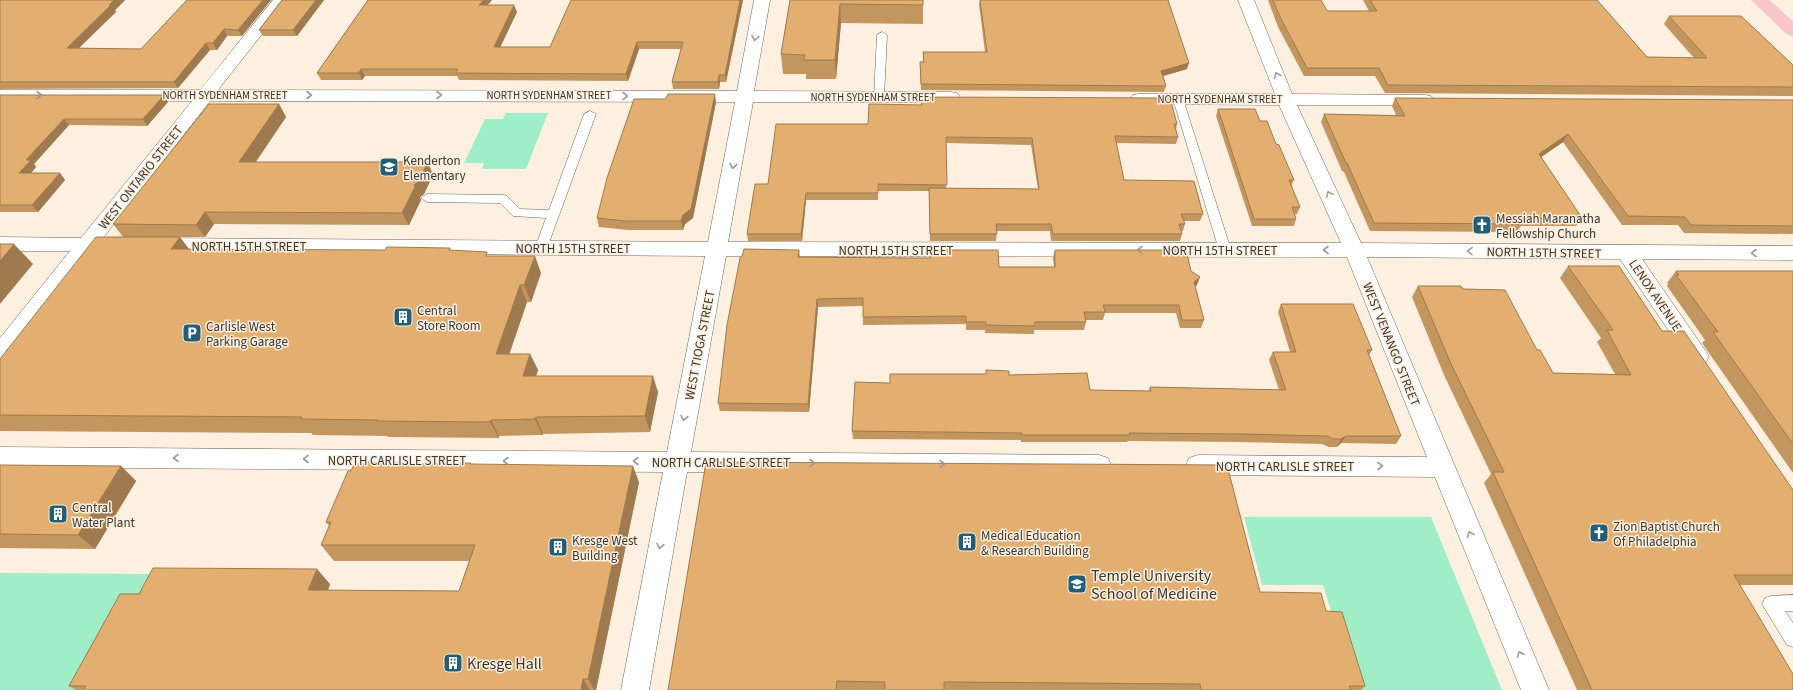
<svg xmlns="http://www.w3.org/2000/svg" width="1793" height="690" font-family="'Source Sans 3',sans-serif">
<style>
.green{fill:#9feec8}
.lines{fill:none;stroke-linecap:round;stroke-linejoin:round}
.service-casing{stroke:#706457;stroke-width:1}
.minor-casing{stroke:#706457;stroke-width:1}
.primary-casing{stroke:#d8d7d6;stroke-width:1}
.service{fill:#fff;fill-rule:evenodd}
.minor{fill:#fff;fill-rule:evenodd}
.primary{fill:#fbc5cd;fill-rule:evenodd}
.wall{fill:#c39660;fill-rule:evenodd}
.shaded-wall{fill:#9f7a4e}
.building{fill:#e3af70;stroke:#9f7a4e}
.oneway{stroke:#9e9a98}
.labels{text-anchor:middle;stroke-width:3;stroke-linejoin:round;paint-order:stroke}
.far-street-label{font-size:11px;fill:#3c3631;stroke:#fdf0e0}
.poi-label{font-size:13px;fill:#3c3631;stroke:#fdf0e0;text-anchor:start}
.street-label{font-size:13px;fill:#3c3631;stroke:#fdf0e0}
.near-poi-label{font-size:16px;fill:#3c3631;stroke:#fdf0e0;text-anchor:start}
</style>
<rect width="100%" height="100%" fill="#fdf0e0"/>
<g class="green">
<path d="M506,113H548L526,169H482L484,163H464L485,119H503Z"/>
<path d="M1244,517H1431L1502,690H1356L1323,585H1262Z"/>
<path d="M0,573L158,574L96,690H0Z"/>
</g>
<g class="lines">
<defs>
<g id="service">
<path d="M882,32L887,35L884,97L879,100L874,97L877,35Z"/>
<path d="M1178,96L1183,99L1231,250L1230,253H1220L1219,250L1173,99Z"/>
<path d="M590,111L596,114L546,251H536L535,248L546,218L513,216L500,203L427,202L421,198L427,194L503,195L507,196L520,209L549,210L584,114Z"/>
<path d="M1793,595V611H1785L1793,623V647L1787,645L1762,604L1765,598L1771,596Z"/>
</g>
<path id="minor" d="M273,0H289L218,90L737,91L754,0H770L754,91L951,92L957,93L960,97L957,101L951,102H753L728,242L1341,243L1279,105L1139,104L1133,103L1130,99L1133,95L1139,94H1275L1238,0H1254L1292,94L1425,95L1431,96L1434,100L1431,104L1425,105H1297L1361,243L1793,246V260L1642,259L1709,356L1706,362L1698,364L1690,362L1620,259L1367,257L1549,690H1521L1435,477L1198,475L1189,472L1186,465L1189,458L1198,455L1427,457L1347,257L726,256L691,452L1099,455L1108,458L1111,465L1108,472L1099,475L687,472L649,690H621L663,472L0,467V447L667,452L705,256L156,252L149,250L146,245L149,240L156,238L708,242L735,102L210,101L103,238L127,240L130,245L127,250L120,252H92L8,360L0,362V338L70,251H0V237L81,238L192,101L0,100V90H200Z"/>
<path id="primary" d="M1752,0H1769L1793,22V36L1787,34Z"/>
</defs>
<use href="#service" class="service-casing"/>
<use href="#minor" class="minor-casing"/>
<use href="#primary" class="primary-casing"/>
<use href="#service" class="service"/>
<use href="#minor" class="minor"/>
<use href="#primary" class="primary"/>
</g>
<g class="wall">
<path d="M0,0H125L115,10L116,12L78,48L141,49L187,0H271L242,36H227L217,50H210L178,88L0,89Z"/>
<path d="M282,0H324L297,36H263L259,30Z"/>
<path d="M368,0H492L488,5L517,12L500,47H550L571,0H743L726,82H720L719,89H673L672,82L681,49H639L628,81L459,80L457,76H365L362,80H321L317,73Z"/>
<path d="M790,0H923V24L841,23L836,79H806V74H783L781,54Z"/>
<path d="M980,0H1168L1187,69L1163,76L1166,86L1164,92L921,90L920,62H923V52H985L979,4Z"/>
<path d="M1268,0H1321L1327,11H1369L1363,0H1597L1647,57L1694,58L1664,24L1669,16L1793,65V96L1385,93L1375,76H1304L1278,27Z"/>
<path d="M0,95H164L168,102L147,126L69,125L34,164L36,167L31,173H60L65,180L38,212H0Z"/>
<path d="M921,97L1177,124L1176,130L1178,137L1176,144L1116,143L1124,180L1203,214L1200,221H1183L1185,224L1183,231H1181L1182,234L1180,241H1051L1050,231H997L996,241H930L929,191H878V200H806L802,241H748L747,234L868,124L921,105ZM946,143L1031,145L1038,189L946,188Z"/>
<path d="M1395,98L1793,100V234L1684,233L1678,225H1622L1563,142L1541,157L1582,218L1576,226H1521L1516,232L1370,231L1344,172L1342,171L1321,122L1324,114L1396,115L1392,106Z"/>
<path d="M716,102L693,218L685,224L683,230H628L599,227L597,218Z"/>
<path d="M279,104L286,117L256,162L433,175L424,194L420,197L421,200L409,225L214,224L205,237H123L113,224Z"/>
<path d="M1218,109L1260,121L1294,180L1291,186L1300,207L1297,214H1295L1296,219L1294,226H1252L1216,116Z"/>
<path d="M190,250L452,251L488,256L541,273L531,302H527L509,354H530L538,370L536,376L658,392L650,432L543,434L542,435L499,436V438L388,437L387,436L313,435L311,433L0,431V359Z"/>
<path d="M799,250L800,257L931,258V250L999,267H1054L1053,258L1055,250L1191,271L1197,285L1195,287L1204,320L1201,328H1180L1176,313H1105L1103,320H1085L1086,322L1084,330H1034V334L985,333V330H966V324L863,325V306L818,307L809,412L720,411L718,403Z"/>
<path d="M1568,266L1662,331L1793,490V585H1740L1793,690H1577L1484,483L1491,474L1444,375L1412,297L1418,286L1463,289L1537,350L1553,373L1615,374L1597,342L1601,338L1560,278Z"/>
<path d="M1676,271H1793V473L1702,343L1705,340L1667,286L1668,284L1667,283Z"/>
<path d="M1281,304L1372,350L1369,355L1401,436L1396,444L1341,443L1337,447H1329L1322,444L1238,442L1128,441L1127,442H1021V440L853,439L852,431L890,383L986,374V370L1090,390L1149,391L1150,387L1279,390L1269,360L1273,352H1290L1278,312Z"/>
<path d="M434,464H471L639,482L596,690H76L69,686L139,594L330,584L328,591H459L469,561H334L321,545L329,526L326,522Z"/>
<path d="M0,465L121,466L136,481L95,549L0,548Z"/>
<path d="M1260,592L1365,686L1361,690H668Z"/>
</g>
<g class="shaded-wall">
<path d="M114,0H125L115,10L116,12L72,55L67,48Z"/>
<path d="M263,0H271L242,36L238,30Z"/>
<path d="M316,0H324L297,36L293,30Z"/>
<path d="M484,0H492L481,12L479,5Z"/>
<path d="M740,0H743L726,82L725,75Z"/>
<path d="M840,4L841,23L836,79L835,60Z"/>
<path d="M514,5L517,12L497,54L494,47Z"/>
<path d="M224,29L227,36L217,50L213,43Z"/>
<path d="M637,42L639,49L628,81L626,74Z"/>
<path d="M206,43L210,50L178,88L174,82Z"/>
<path d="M1189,63L1187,69L1160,77L1161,71Z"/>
<path d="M361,69L365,76L362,80L359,73Z"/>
<path d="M719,75L720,82L719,89L718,82Z"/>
<path d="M715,94L716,102L693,218L685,224L683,230L681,221Z"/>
<path d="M164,95L168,102L147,126L143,119Z"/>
<path d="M279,104L286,117L247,174L239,162Z"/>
<path d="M64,119L69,125L34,164L36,167L25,180L19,173L26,160Z"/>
<path d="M1568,134L1563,142L1534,162L1539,154Z"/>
<path d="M428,162L433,175L424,194L420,197L421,200L409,225L402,213L414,185Z"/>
<path d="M60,173L65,180L38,212L32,205Z"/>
<path d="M806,193V200L802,241L801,234Z"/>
<path d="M205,212L214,224L205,237L196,225Z"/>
<path d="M180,237L193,254L171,249Z"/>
<path d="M14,244L33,264L0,304V261Z"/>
<path d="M535,256L541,273L531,302L524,285Z"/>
<path d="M1200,277L1197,285L1191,290L1194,282Z"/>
<path d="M520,285L527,302L504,370L496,354Z"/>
<path d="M817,299L818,307L809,412L808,404Z"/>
<path d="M530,354L538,370L531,392L523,376Z"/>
<path d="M653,376L658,392L650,432L645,416Z"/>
<path d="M536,417L543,434L542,435L535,419Z"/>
<path d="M491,420L499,436V438L490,422Z"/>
<path d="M1346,436L1341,443L1337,447L1341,439Z"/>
<path d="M121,466L136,481L95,549L78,535Z"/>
<path d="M633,466L639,482L596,690H594L588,679Z"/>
<path d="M317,569L330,584L322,605L308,590Z"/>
<path d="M583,679L590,690H581Z"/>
</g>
<g class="building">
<path d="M0,0H114L109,5H111L67,48L141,49L187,0H263L238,30L224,29L213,43H206L174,82H0Z"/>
<path d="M282,0H316L293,30H259Z"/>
<path d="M368,0H484L479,5H514L494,47H550L571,0H740L725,75H719L718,82H672L683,42H637L626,74L456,73L458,69H361L359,73H317Z"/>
<path d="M790,0H923V5L840,4L835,60H804L805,55L781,54Z"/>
<path d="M980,0H1168L1189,63L1161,71L1166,86L921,84L920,62H924L923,52H987Z"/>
<path d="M1273,0H1321L1327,11H1377L1370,0H1597L1647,57L1707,58L1669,16H1741L1793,65V87L1388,85L1379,68H1307L1281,19Z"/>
<path d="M668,94H715L691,209L683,215L681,221H625L597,218L607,178L634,99H666Z"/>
<path d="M0,95H164L143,119H64L26,160H31L19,173H60L32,205H0Z"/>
<path d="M921,97L1170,98L1177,124H1174L1178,137L1115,136L1124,180L1194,181L1203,214H1181L1185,224H1179L1182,234H1053L1051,224H996L997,234H930L929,188L1039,189L1032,138L946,137L947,185L878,184V193H806L801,234H747L755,184H768L776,124H868L869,104L922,105Z"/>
<path d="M1395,98L1793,100V226L1691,225L1685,217L1628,216L1568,134L1539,154L1582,218H1517L1521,224L1374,223L1347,163H1346L1324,114L1405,116Z"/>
<path d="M209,104H279L239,162H428L418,182L414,185L415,187L402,213L205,212L196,225L113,224Z"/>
<path d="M1218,109H1255L1260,121H1267L1276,144L1279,145L1294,180H1289L1300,207H1292L1296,219H1254Z"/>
<path d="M96,237H180L171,249L385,250L387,247L450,248L449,250L487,252L486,256H535L524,285H520L496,354H530L523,376H653L645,416L536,417L535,419L491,420L490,422L377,421L378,420L301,419L302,417L0,415V359Z"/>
<path d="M0,244H14L0,261Z"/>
<path d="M744,249L799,250L798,257L902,258H931V250H998L999,267H1055V250H1186L1191,271L1200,277L1194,282L1204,320H1182L1179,305H1103L1105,312H1084L1086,322H1035V326L986,325V322H966V316L863,317V298L817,299L808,404L718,403L727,325L740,258L742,256Z"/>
<path d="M1568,266H1619L1662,331H1684L1793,490V575H1734L1793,674V690H1592L1493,472H1504L1451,364L1418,286H1461L1463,289L1505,290L1537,350H1540L1553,373L1631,375L1607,330H1613Z"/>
<path d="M1676,271H1793V444L1713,332H1718L1676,275H1679Z"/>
<path d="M1281,304H1353L1372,350H1367L1401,436H1346L1341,439H1333L1327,436L1242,434L1129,433L1130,435H1022V433L852,431L855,382L890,383V374H986V370L1009,371V375L1087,373L1090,390L1151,391L1150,387L1286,390L1273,352H1296Z"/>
<path d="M367,462L434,464L471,463L470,464L633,466L588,679H583L581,690H84L86,686H69L120,594H139L153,568L317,569L308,590L459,591L475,545H321L331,522H326L348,471H351L354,464H366Z"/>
<path d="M706,462L1227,465L1260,592L1321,593L1326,611L1342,612L1365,686H1349L1351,690H1201L1200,684L944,682V690H885V682L837,681L836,690H668Z"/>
<path d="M0,465L121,466L78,535L0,534Z"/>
</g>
<defs><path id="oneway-chevron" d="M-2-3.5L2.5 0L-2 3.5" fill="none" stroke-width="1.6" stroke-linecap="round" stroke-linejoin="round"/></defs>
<g class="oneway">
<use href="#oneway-chevron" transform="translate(755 38) rotate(100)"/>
<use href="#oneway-chevron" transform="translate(1277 75) rotate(-112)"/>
<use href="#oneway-chevron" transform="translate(39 95)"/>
<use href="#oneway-chevron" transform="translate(309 95)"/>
<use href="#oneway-chevron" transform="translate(439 95)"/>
<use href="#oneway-chevron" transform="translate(625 96)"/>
<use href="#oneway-chevron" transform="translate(733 166) rotate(100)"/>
<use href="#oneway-chevron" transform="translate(1329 194) rotate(-114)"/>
<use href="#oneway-chevron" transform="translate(1140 250) rotate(-180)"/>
<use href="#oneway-chevron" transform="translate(1326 250) rotate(-180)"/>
<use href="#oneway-chevron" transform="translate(1470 251) rotate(-179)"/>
<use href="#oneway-chevron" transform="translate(1754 253) rotate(180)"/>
<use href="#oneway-chevron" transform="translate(684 418) rotate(101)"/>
<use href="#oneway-chevron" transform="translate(176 458) rotate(-180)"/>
<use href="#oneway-chevron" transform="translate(306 459) rotate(-180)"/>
<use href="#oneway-chevron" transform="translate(506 461) rotate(-180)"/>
<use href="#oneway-chevron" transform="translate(636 461) rotate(-180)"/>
<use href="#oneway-chevron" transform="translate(812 463)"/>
<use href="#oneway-chevron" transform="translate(942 464)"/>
<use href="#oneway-chevron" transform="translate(1380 466)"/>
<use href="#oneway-chevron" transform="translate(1470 534) rotate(-113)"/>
<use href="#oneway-chevron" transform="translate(660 546) rotate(100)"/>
<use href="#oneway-chevron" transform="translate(1520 654) rotate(-113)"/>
</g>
<defs>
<symbol id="school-square" viewBox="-11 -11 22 22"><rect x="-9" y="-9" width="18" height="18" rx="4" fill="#245d77" stroke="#fdf0e0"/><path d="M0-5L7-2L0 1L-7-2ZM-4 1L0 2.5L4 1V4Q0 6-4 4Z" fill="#fff"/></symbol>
<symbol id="church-square" viewBox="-11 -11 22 22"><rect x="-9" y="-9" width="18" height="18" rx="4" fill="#245d77" stroke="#fdf0e0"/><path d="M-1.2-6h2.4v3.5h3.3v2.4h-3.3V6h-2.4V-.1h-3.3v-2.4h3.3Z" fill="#fff"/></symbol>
<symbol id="building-square" viewBox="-11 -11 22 22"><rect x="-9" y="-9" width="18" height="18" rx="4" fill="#245d77" stroke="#fdf0e0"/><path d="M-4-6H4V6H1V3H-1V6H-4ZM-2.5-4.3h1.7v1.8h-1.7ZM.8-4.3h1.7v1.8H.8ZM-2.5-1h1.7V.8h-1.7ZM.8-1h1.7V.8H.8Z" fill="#fff"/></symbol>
<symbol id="parking-square" viewBox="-11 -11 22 22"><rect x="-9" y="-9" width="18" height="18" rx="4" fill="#245d77" stroke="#fdf0e0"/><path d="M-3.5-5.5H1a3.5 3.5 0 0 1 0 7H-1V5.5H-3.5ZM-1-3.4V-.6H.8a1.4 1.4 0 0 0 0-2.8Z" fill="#fff"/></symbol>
<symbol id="university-square" viewBox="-11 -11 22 22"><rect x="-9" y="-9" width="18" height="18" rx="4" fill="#245d77" stroke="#fdf0e0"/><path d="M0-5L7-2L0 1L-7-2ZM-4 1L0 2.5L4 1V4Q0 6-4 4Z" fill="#fff"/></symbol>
</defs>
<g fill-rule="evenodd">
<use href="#school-square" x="378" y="156" width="22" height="22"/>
<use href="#church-square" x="1471" y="214" width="22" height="22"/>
<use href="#building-square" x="392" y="306" width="22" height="22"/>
<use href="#parking-square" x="181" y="322" width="22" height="22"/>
<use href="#building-square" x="47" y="503" width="22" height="22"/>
<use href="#church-square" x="1588" y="522" width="22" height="22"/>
<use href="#building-square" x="956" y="531" width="22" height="22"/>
<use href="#building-square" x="547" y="536" width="22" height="22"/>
<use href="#university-square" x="1066" y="573" width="22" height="22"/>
<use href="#building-square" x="442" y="652" width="22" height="22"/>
</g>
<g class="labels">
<g class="far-street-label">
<text x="225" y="99">NORTH SYDENHAM STREET</text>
<text x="549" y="99">NORTH SYDENHAM STREET</text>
<text x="873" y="101">NORTH SYDENHAM STREET</text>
<text x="1220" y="103">NORTH SYDENHAM STREET</text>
</g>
<g class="poi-label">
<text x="403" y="165">Kenderton<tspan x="403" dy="15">Elementary</tspan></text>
<text x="1496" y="223">Messiah Maranatha<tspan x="1496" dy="15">Fellowship Church</tspan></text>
<text x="417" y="315">Central<tspan x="417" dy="15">Store Room</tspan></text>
<text x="206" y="331">Carlisle West<tspan x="206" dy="15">Parking Garage</tspan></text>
<text x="72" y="512">Central<tspan x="72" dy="15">Water Plant</tspan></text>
<text x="1613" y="531">Zion Baptist Church<tspan x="1613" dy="15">Of Philadelphia</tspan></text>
<text x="981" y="540">Medical Education<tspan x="981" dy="15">&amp; Research Building</tspan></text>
<text x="572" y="545">Kresge West<tspan x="572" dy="15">Building</tspan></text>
</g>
<g class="street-label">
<text transform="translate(140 177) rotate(-52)" y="5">WEST ONTARIO STREET</text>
<text x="249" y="251">NORTH 15TH STREET</text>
<text x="573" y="253">NORTH 15TH STREET</text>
<text x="896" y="255">NORTH 15TH STREET</text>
<text x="1220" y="255">NORTH 15TH STREET</text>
<text transform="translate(1544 252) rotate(1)" y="5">NORTH 15TH STREET</text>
<text transform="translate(1656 295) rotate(56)" y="5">LENOX AVENUE</text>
<text transform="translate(1392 344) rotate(68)" y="5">WEST VENANGO STREET</text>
<text transform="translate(699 345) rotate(-79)" y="5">WEST TIOGA STREET</text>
<text x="397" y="465">NORTH CARLISLE STREET</text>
<text x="721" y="467">NORTH CARLISLE STREET</text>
<text x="1285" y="471">NORTH CARLISLE STREET</text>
</g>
<g class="near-poi-label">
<text x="1091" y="581">Temple University<tspan x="1091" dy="18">School of Medicine</tspan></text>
<text x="467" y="669">Kresge Hall</text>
</g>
</g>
</svg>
